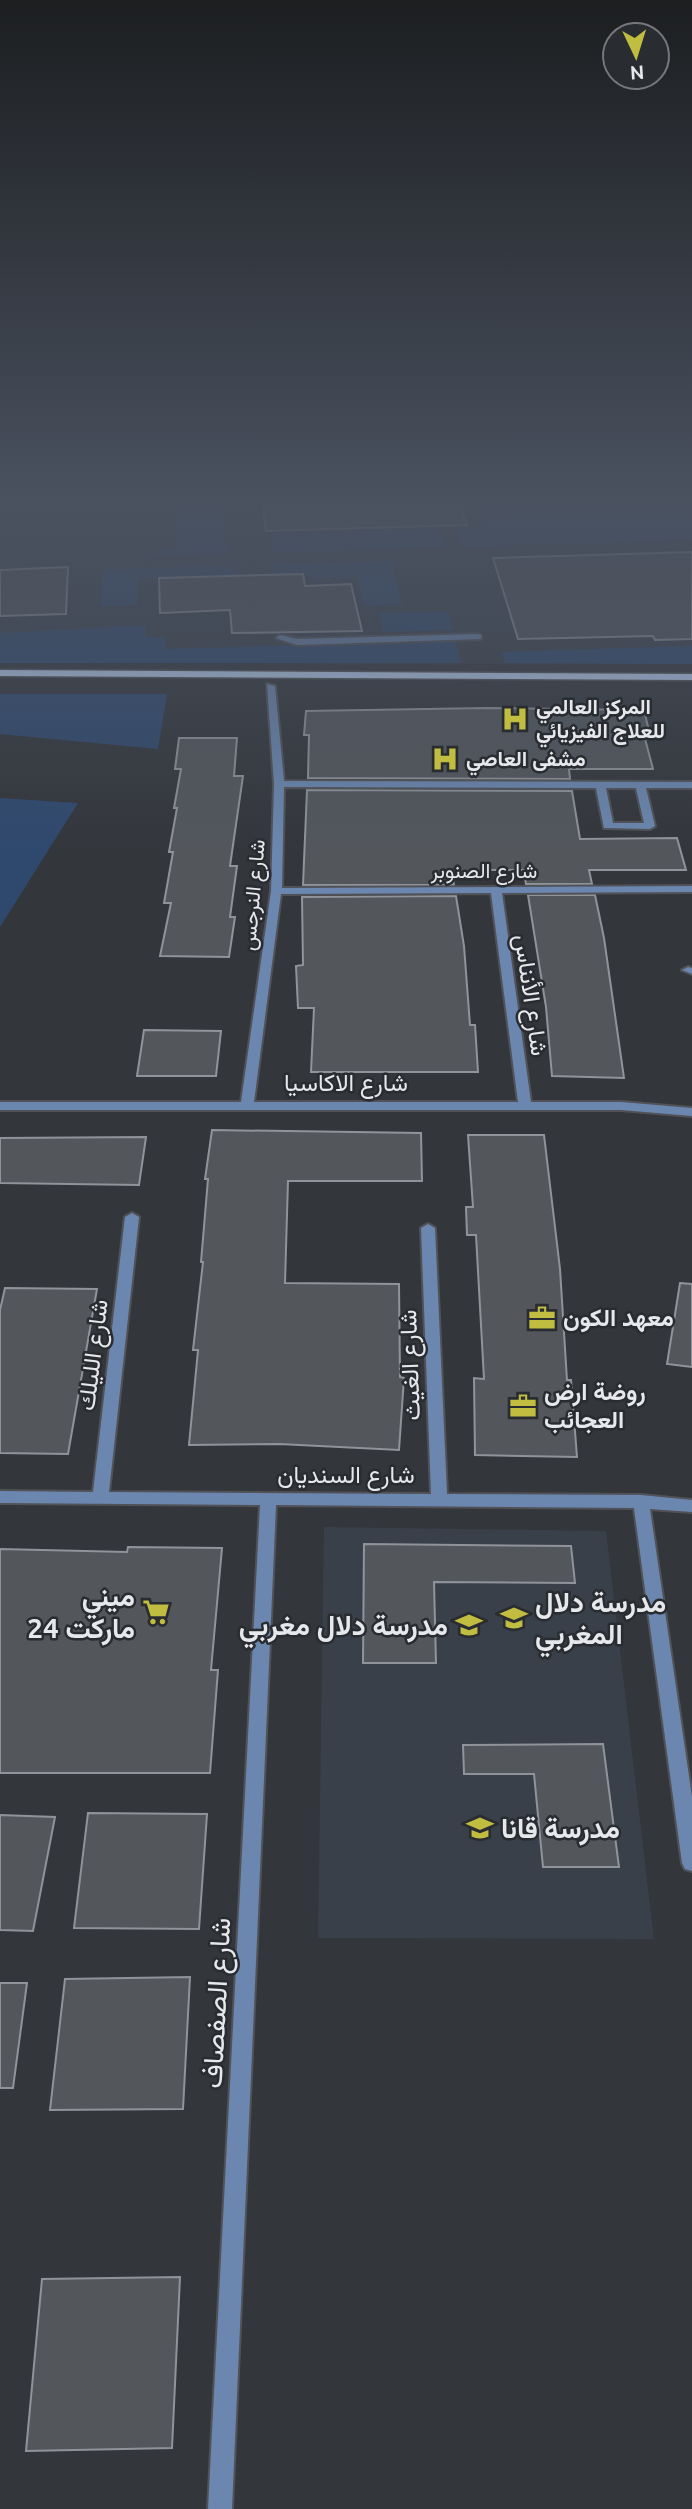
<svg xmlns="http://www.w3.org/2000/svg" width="692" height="2509" font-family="Ubuntu,Vazirmatn,sans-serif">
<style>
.built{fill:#3a404a}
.green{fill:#2f496e}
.building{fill:#53575c;stroke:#90949a;stroke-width:2}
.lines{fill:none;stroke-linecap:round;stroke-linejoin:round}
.street-casing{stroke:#505257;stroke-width:4}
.primary-casing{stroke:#505257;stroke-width:3}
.street{fill:#6b87af;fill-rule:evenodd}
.primary{fill:#bfd6f7;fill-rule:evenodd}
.labels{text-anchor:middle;stroke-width:5;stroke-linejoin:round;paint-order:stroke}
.far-poi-label{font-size:21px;font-weight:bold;fill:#e6e8eb;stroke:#292c31;text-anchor:start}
.far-street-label{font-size:21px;fill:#e6e8eb;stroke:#292c31}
.street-label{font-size:24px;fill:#e6e8eb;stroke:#292c31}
.poi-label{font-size:24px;font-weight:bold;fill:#e6e8eb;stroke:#292c31;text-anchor:start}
.near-poi-label{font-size:28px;font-weight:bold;fill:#e6e8eb;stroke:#292c31;text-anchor:end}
.near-street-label{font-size:28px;fill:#e6e8eb;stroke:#292c31}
</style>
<rect width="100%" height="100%" fill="#33363b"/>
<g class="built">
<path d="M0,499H692V664L0,663Z"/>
<path d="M324,1527L606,1531L654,1939L318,1938Z"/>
</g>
<g class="green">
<path d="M174,499H221L227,553L153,555V550L177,549Z"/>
<path d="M472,499H692V540L461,547L455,528L481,527Z"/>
<path d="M439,528L445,547L272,553L269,534Z"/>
<path d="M391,561L402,604L364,606L357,577L312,578L311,574L273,575L271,565Z"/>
<path d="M230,566L242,576L138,578L137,605L101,606L103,569Z"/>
<path d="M448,611L453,630L383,632L379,613Z"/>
<path d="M145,625L146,637H166L165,649L455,641L461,663H0V633Z"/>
<path d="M692,646V664L505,663L501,652Z"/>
<path d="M0,694H167L158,749L0,734Z"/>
<path d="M0,798L78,803L0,927Z"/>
</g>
<g class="building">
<path d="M262,499H458L467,525L266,531Z"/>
<path d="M692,552V639L655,640L653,636L518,639L493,558Z"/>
<path d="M68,567L66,614L0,616V570Z"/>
<path d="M303,574L305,586L351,584L362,631L232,633L230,610L160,613L159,578Z"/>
<path d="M486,708L644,710L650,735H644L653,769H569L570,779L308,778L309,735H304L306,711Z"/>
<path d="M179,738H237L234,776H243L230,866H237L230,917H235L229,957L160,956L171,903H164L173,852H169L177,808H174L181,769H175Z"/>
<path d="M307,790L572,791L580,839L677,838L686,870H589L592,884H526L524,870H483L484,873H452L454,885H303Z"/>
<path d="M528,895H595L604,938L624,1078L552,1076L546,1007Z"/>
<path d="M456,896L464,946L470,1025H475L478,1072H311L314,1008H298L296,966L303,965L302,897Z"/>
<path d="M144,1030L221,1031L216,1076H137Z"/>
<path d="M212,1130L421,1133L422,1181H288L285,1283L399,1284L400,1377L404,1378L399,1450L279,1444L189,1445L198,1350H193L203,1262H201L208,1179H205Z"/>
<path d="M468,1135H544L560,1269L567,1380H571L577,1457L475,1455L474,1378L484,1379L476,1235H467L466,1207H473Z"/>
<path d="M146,1137L139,1185L0,1183V1138Z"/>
<path d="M680,1283L692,1284V1367L667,1364Z"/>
<path d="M5,1288L97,1289L68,1454L0,1453V1310Z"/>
<path d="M364,1544L571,1546L575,1583L434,1582L436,1663H363Z"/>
<path d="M128,1547L222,1548L211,1670H218L210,1773H0V1549L127,1552Z"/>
<path d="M603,1744L619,1867H543L534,1774H464L463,1745Z"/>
<path d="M88,1813L207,1814L199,1929L74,1928Z"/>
<path d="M0,1815L55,1817L33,1931L0,1930Z"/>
<path d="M190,1977L183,2109L50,2110L65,1979Z"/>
<path d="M0,1983H27L13,2088H0Z"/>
<path d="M180,2277L172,2448L26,2451L42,2279Z"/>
</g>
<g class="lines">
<defs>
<g id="street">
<path d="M478,634L481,635V639L297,645L276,638L280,635L297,639Z"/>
<path d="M267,684L275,686L284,781L692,782V788H646L655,826L650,829L604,828L596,788L284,787L282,888L692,886V892L502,893L531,1102H621L692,1108V1116L621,1110H0V1102H241L271,891L274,784ZM606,788H636L644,823H613ZM491,893L518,1102H254L281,894Z"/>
<path d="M688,967L692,968V974L682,970Z"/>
<path d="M132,1213L139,1217L109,1492L431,1494L421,1228L428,1224L435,1228L447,1494L641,1495L692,1500V1512L650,1509L692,1797V1871L685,1869L682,1863L634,1508L276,1505L232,2509H208L260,1505L0,1503V1491L93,1492L125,1217Z"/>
</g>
<path id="primary" d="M0,670L692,674V680L0,676Z"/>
</defs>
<use href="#street" class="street-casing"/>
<use href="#primary" class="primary-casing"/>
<use href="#street" class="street"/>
<use href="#primary" class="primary"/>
</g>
<linearGradient id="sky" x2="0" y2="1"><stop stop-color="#1c1e20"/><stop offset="0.59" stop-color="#4a5260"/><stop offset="1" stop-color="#4a5260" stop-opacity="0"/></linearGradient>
<rect width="692" height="851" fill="url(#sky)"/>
<defs>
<symbol id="hospital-bare" viewBox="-9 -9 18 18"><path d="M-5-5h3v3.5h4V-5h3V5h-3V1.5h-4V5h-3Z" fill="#c1bd40" stroke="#292c31" stroke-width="2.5" paint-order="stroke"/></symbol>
<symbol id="office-bare" viewBox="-9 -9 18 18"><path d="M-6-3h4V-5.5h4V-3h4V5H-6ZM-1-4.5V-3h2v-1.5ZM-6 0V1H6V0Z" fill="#c1bd40" stroke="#292c31" stroke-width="2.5" paint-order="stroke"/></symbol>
<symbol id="supermarket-bare" viewBox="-9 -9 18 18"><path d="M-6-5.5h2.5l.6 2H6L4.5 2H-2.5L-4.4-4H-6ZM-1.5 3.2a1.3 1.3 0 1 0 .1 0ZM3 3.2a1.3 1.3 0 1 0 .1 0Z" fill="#c1bd40" stroke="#292c31" stroke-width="2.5" paint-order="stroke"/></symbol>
<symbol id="school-bare" viewBox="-9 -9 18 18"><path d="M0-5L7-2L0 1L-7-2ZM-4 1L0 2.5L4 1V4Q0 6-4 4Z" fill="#c1bd40" stroke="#292c31" stroke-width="2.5" paint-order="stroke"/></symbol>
</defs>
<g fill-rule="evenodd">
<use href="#hospital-bare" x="496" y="700" width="38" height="38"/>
<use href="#hospital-bare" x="426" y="740" width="38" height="38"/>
<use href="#office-bare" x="523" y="1299" width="38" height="38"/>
<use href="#office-bare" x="504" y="1387" width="38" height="38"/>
<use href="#supermarket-bare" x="137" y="1593" width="38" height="38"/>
<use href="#school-bare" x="495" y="1599" width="38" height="38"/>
<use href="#school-bare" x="450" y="1606" width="38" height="38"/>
<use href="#school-bare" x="461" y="1809" width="38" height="38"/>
</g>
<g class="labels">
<g class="far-poi-label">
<text x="536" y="714">المركز العالمي<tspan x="536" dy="24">للعلاج الفيزيائي</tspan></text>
<text x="466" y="766">مشفى العاصي</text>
</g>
<g class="far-street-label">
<text x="484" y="878">شارع الصنوبر</text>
<text transform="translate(253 895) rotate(-85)" y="7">شارع النرجس</text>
</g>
<g class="street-label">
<text transform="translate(531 995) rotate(82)" y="8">شارع الأنناس</text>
<text x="346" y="1091">شارع الاكاسيا</text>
<text transform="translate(93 1355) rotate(-83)" y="8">شارع الليلك</text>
<text transform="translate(410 1365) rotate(-92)" y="8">شارع الغيث</text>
<text x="346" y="1483">شارع السنديان</text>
</g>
<g class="poi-label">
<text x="563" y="1326">معهد الكون</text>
<text x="544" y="1400">روضة ارض<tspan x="544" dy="28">العجائب</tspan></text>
</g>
<g class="near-poi-label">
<text x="135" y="1606">ميني<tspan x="135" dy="32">ماركت 24</tspan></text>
<text x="535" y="1612" text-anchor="start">مدرسة دلال<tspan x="535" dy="32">المغربي</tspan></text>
<text x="448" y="1635">مدرسة دلال مغربي</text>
<text x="501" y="1838" text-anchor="start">مدرسة قانا</text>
</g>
<g class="near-street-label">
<text transform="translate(216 2003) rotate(-87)" y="10">شارع الصفصاف</text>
</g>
</g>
<g transform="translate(636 56) rotate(176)"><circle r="33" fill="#292c31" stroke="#75777b" stroke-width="2"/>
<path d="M0-5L12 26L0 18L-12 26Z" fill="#c1bd40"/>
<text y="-10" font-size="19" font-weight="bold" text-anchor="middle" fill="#e6e8eb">N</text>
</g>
</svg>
